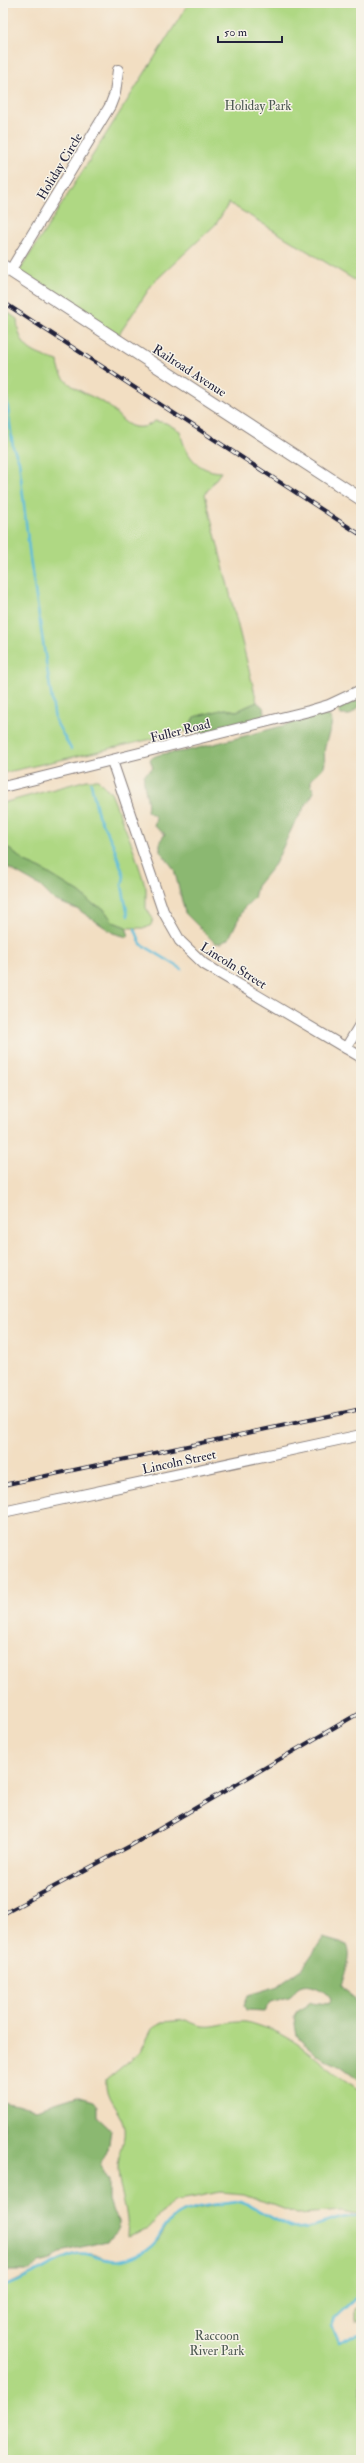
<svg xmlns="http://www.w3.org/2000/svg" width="364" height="2463" font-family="'IM FELL Double Pica',serif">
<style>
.green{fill:#afd883;stroke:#687d5f}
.forest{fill:#8bb871;stroke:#566d56}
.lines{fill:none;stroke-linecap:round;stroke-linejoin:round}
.stream{stroke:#5bbcda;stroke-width:2.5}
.minor-casing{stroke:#8a807e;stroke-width:12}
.major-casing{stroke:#8a807e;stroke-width:14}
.minor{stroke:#fff;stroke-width:10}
.major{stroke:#fff;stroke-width:12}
.rail-casing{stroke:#22223b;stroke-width:4}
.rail{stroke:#f7f3e8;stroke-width:2.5;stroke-dasharray:8;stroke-linecap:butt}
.labels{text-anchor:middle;stroke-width:3;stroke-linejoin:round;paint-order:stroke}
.park-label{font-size:13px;fill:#4c5951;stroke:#f7f3e8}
.street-label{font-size:13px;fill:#22223b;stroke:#f7f3e8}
</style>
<rect width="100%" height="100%" fill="#f7f3e8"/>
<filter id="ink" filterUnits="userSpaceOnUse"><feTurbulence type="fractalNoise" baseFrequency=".025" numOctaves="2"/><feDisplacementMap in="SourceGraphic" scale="8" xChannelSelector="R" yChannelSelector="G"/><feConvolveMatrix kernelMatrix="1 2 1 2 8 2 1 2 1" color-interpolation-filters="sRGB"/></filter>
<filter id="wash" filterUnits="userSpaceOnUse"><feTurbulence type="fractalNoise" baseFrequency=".012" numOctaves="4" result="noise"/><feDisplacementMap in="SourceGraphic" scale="16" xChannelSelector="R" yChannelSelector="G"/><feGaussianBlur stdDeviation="0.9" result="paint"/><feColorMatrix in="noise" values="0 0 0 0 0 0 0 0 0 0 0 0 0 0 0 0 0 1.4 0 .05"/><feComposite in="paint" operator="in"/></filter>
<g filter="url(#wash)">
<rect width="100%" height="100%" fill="#f2dec2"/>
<g class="green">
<path d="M189,3H361V284L229,203L216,224L153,283L116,339L17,275Z"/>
<path d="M3,309L17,319C19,349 32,353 58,361C59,387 88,393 106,404C115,410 123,425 135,427C144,428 148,426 155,421L166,423L180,431C185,454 196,471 221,472L205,494L257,702L237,711L225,709L194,717L187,731L3,773Z"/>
<path d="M87,780H98L111,793L132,845L146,888V908L153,919L151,925L146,928H128L113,922L103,908L92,904L80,893L41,869L25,862L3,844V803Z"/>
<path d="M186,2020C210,2034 222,2020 246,2022C253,2023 262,2027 269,2029C304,2041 328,2073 361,2090V2215L343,2211L297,2214L244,2194L221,2192L173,2201L149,2228L127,2236C130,2213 119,2192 118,2170C117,2154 128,2140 123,2124C118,2107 104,2100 106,2080L141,2051L152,2029L162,2022Z"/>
<path d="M241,2201C252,2206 286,2227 294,2228C317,2230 339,2213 361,2217V2293L335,2316L332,2325L339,2343C348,2341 352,2334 361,2334V2460H3V2287L73,2254H93L110,2260H123L141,2253L158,2241L169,2222L183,2211Z"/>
<path d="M361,2306V2321H355V2309Z"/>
</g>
<g class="forest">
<path d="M361,700V705L350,715H341L339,713V705Z"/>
<path d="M257,702L263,707L265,713L259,720L204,733L187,731L194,717L225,709L237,711Z"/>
<path d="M323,715L329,716L332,721C331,730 327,737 325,746C322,769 332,760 311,779V785L314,792L293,826L275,864L257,886L254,898L244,908L229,938L222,943H215L185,913L174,869L160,851V841L165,834L154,826L156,817L147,811C150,799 142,787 144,775L153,768L150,760C156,752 176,753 186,751C232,740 277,727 323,715Z"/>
<path d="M3,844L25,862L41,869L80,893L92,904L103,908L113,922L126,927L129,936L127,937L113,933L79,910L54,900L40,886L3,865Z"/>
<path d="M323,1938L347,1945C353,1958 345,1972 341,1984L361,2008V2081L342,2067L320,2057L300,2040L297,2035L294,2017L297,2012L311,2002L328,2004L331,2000C326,1990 308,1981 298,1988C294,1991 293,1995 289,1997C283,1999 276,2000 270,2002L264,2012L246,2011L244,2006L248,1995L278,1986L302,1969Z"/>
<path d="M77,2096L94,2101L98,2106V2118L111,2130L109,2143L100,2165L109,2181V2200L113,2212L119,2222V2228L107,2241L60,2252L51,2260L39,2263L30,2271H3V2102L37,2109Z"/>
</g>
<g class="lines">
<g class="stream">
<path d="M3,372L13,447L19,461L30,558L55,720L71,749"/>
<path d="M91,783L98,815L113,844L124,876L122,886L128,916"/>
<path d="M135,929L141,944L182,969"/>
<path d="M3,2287C27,2280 48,2263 72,2255C86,2250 97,2259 110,2260C120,2262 130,2258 139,2254C161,2244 157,2233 170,2221C188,2203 217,2206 241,2201C252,2206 286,2227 294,2228C317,2230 339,2213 361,2217"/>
<path d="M361,2293L335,2317L332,2325L339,2343C348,2341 352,2334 361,2334"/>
</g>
</g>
</g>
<g filter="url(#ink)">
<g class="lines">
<defs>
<g id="minor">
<path d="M10,271L110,106L115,93L118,70"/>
<path d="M112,761L163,911L180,941L204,964L361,1057"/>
<path d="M3,787L309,711L329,705L361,690"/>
<path d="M346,1048L361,1023"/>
<path d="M3,1512L361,1435"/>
</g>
<path id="major" d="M3,266L361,499"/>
</defs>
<use href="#minor" class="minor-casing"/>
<use href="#major" class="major-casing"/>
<use href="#minor" class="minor"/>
<use href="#major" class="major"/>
<defs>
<g id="rail">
<path d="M3,302L361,535"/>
<path d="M3,1485L361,1409"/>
<path d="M3,1914L130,1846L361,1712"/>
</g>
</defs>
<use href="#rail" class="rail-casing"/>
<use href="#rail" class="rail"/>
</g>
</g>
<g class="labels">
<g class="park-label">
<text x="258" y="110">Holiday Park</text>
<text x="217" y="2340">Raccoon<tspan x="217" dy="15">River Park</tspan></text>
</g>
<g class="street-label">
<text transform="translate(59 166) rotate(-59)" y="5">Holiday Circle</text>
<text transform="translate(190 370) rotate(33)" y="5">Railroad Avenue</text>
<text transform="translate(180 730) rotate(-14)" y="5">Fuller Road</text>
<text transform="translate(234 965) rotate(32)" y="5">Lincoln Street</text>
<text transform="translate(179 1461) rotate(-12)" y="5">Lincoln Street</text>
</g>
</g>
<rect width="364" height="2463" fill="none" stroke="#f7f3e8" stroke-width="16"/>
<path d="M218 36v6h64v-6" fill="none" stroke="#22223b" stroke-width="2"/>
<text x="224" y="36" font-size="12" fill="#22223b" stroke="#f7f3e8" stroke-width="3" paint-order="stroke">50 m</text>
</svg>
